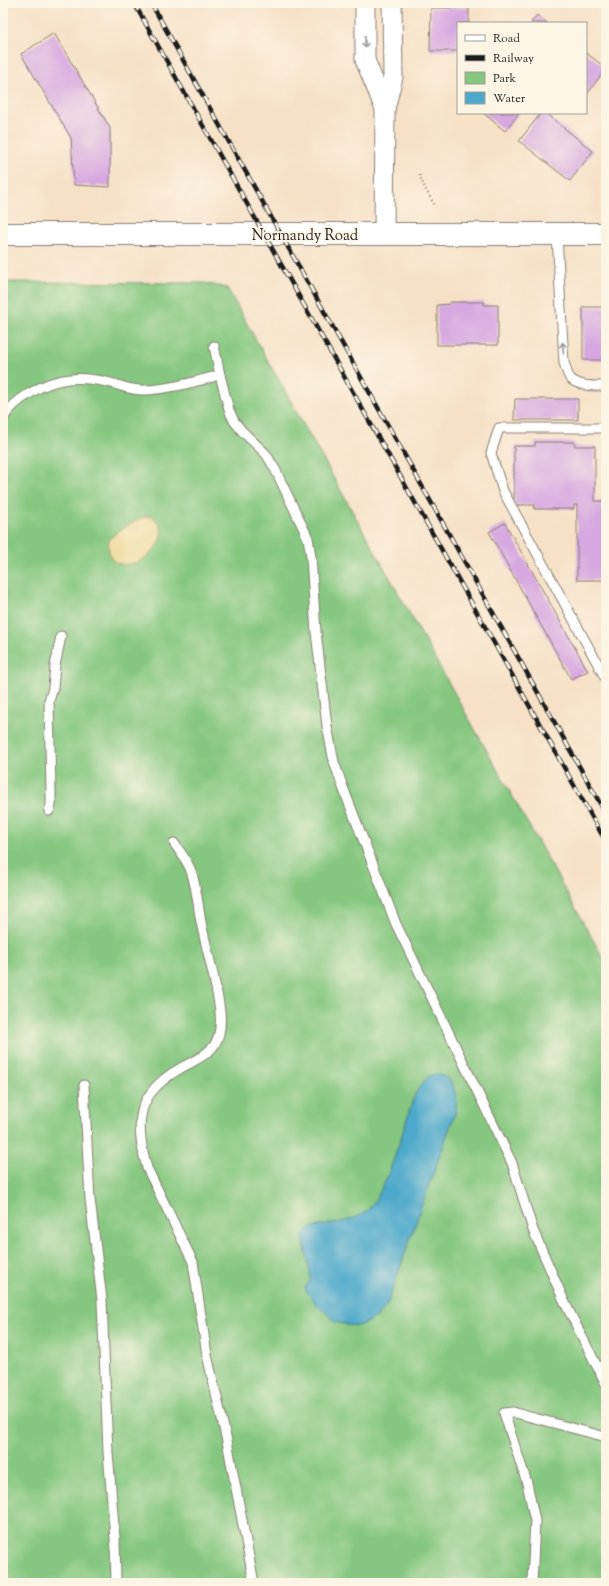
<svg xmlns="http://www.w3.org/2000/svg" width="609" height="1586" font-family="'Sorts Mill Goudy',serif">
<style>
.green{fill:#85c780;stroke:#50724e}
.sand{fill:#eeda9e;stroke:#857b5d}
.water{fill:#4da9cb;stroke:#346274}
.building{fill:#d6a7e0}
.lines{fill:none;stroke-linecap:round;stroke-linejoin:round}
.service-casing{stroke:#897e72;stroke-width:11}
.minor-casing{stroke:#897e72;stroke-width:21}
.tertiary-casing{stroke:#897e72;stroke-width:24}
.path{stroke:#897e72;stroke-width:2.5;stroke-dasharray:1 3;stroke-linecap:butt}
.service{stroke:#fff;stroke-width:9}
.minor{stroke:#fff;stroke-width:19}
.tertiary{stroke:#fff;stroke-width:22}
.rail-casing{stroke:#1c1c1c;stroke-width:4.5}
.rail{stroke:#fcf5e5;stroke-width:3;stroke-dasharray:9;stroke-linecap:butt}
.oneway{stroke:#999}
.labels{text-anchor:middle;stroke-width:4;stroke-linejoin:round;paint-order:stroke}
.street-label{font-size:15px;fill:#1c1c1c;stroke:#fcf5e5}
</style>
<rect width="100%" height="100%" fill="#fcf5e5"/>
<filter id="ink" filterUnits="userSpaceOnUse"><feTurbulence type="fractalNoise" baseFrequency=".025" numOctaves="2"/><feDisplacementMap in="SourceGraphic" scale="8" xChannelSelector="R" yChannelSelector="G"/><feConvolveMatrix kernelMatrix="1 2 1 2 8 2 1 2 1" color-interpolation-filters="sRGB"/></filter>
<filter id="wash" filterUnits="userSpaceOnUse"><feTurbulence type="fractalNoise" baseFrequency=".012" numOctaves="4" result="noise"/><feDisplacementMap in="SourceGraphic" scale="16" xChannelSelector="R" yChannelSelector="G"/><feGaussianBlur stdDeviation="0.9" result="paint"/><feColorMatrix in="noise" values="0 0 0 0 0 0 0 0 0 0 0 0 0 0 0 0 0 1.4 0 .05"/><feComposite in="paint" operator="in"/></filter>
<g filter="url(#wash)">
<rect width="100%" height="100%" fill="#f6e1c7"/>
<path class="green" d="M5,282L205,283L227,288L606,963V1583H3V398L7,397Z"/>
<path class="sand" d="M148,516C181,524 147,576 114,562C110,556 107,548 109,541C111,534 140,517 148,516Z"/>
<path class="water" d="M435,1074C454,1075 458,1096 456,1111L428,1188L387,1305L378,1316L368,1322L358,1326L348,1325L335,1322L324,1311L316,1305L312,1297L306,1291L305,1288L311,1279L303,1237C304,1231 308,1229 314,1227C330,1223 349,1223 364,1213C386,1199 405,1121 415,1094C420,1086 426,1075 435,1074Z"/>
<g id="blocks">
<g class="building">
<path d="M431,8H469V23H458V51H430Z"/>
<path d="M537,15L547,23H531Z"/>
<path d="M54,33L110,128V187L74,185L71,138L21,54Z"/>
<path d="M586,53L606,68L586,96Z"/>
<path d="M483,113H519L505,131Z"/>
<path d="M541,113H545L593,151L570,181L519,141Z"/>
<path d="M450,302H484V305H498V345H437V305L450,304Z"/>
<rect x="583" y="307" width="23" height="53"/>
<path d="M515,399H578V420H514Z"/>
<path d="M535,442H574L575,446H595V501H606V580H577V505H574V509H534L535,505H514V446H535Z"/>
<path d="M505,523L588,671L571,679L489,532Z"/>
</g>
</g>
</g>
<g filter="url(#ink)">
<use href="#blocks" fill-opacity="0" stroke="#897e72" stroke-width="1"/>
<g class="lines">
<defs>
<g id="service">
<path d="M557,235L564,363C566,367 567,374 570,378C578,387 595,386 606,386"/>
<path d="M220,375L229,410L234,421L242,431L266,454L275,469L308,538L311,557L316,632L327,726L334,762L344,790L396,924L512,1163L533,1230L565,1303L606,1384"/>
<path d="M3,419C9,407 20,399 32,392C58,376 82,376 111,383C122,386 133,391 144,390C167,390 197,381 220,375L214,346"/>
<path d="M606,428H499L491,453L503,491L606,679"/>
<path d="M49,811L51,805V792L49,701L53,688L55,666L61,636"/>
<path d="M174,843C181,853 189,863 192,874C197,890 198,906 201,922C207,952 216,981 220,1011C221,1022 221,1034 215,1044C208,1055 193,1061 181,1068C136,1093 134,1122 147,1168L193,1262L207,1355L227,1441L254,1583"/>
<path d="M84,1085L90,1199L102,1300L108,1452L115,1538L116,1583"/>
<path d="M532,1583L535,1521L527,1483L504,1413L513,1412L523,1415L606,1437"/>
</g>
<g id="minor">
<path d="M365,3V60L385,109"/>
<path d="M384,235L385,109L393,77L392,3"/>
</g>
<path id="tertiary" d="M3,234H606"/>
</defs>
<use href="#service" class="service-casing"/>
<use href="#minor" class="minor-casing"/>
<use href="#tertiary" class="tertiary-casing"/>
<path class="path" d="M419,175L426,190L434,204"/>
<use href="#service" class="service"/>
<use href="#minor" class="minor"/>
<use href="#tertiary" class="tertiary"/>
<defs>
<g id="rail">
<path d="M134,3L606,842"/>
<path d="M151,3L606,814"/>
</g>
</defs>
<use href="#rail" class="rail-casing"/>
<use href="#rail" class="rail"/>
</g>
<defs><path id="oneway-shaft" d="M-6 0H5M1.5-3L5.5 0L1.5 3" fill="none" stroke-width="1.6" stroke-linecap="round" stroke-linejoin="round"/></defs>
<g class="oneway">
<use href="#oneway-shaft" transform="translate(365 42) rotate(90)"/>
<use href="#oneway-shaft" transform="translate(563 348) rotate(-94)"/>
</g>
</g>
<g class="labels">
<g class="street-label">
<text x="305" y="240">Normandy Road</text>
</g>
</g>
<rect width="609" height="1586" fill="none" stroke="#fcf5e5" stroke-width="16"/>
<rect x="457" y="22" width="130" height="92" fill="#fcf5e5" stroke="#a29e95"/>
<rect x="465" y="35" width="20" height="6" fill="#ffffff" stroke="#a29e95"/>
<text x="493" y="42" font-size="12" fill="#1c1c1c">Road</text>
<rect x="465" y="55" width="20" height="6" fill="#1c1c1c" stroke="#a29e95"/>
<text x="493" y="62" font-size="12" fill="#1c1c1c">Railway</text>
<rect x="465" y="72" width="20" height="12" fill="#85c780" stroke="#a29e95"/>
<text x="493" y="82" font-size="12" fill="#1c1c1c">Park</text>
<rect x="465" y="92" width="20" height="12" fill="#4da9cb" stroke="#a29e95"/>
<text x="493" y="102" font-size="12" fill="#1c1c1c">Water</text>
</svg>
